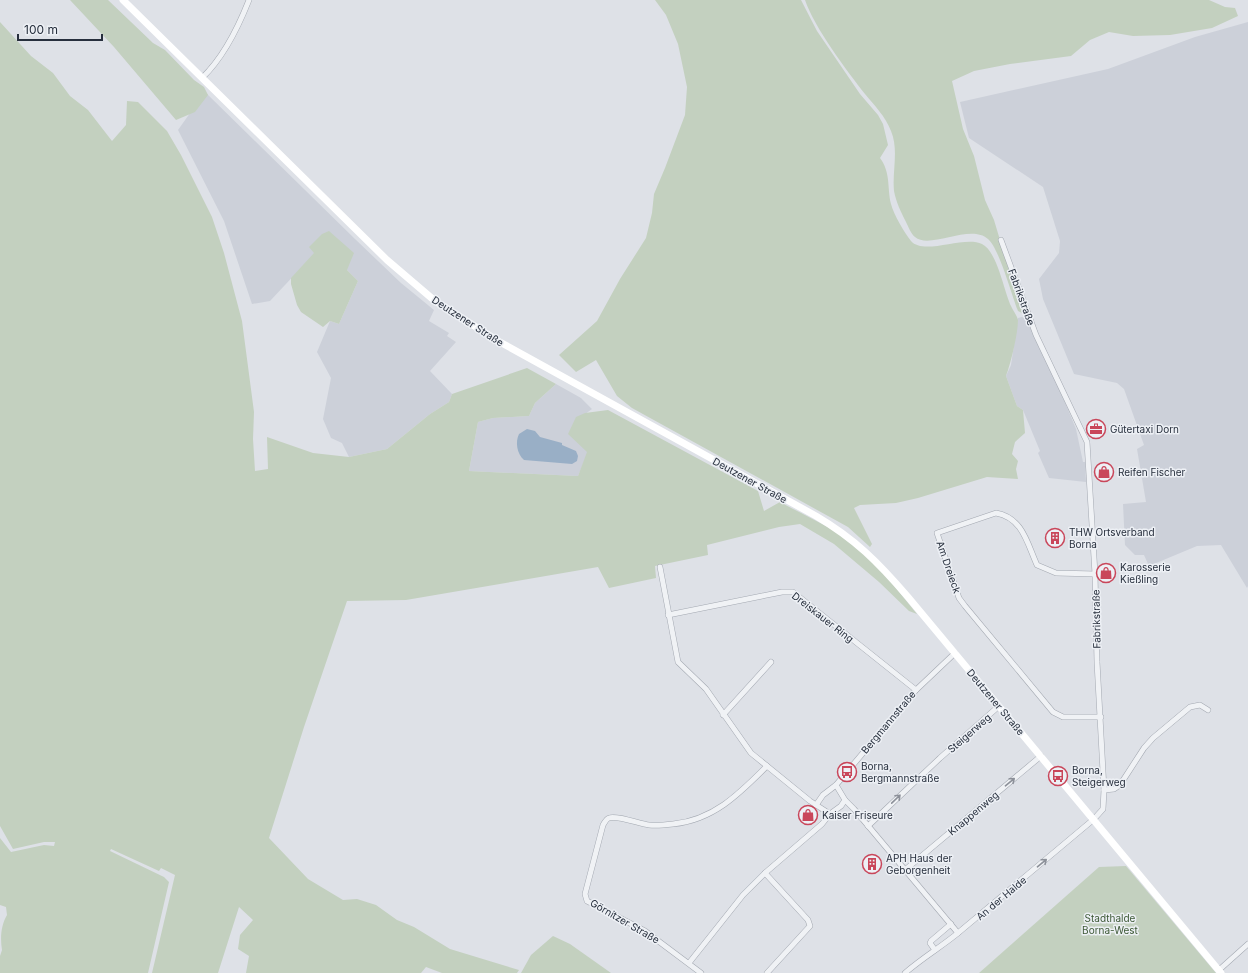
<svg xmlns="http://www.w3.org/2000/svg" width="1248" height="973" font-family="Inter,sans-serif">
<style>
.built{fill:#ccd0d9}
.green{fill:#c3d0bf}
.water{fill:#99afc6}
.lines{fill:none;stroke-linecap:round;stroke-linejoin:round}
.street-casing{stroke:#a3a8b1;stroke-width:6}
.street{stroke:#f0f2f5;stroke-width:5}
.secondary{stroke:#fff;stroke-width:7}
.oneway{stroke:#8c9099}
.labels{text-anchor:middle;stroke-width:3;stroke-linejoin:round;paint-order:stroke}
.street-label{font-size:10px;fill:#272f3d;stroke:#edf0f5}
.poi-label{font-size:10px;fill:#272f3d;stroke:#edf0f5;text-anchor:start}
.park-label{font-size:10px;fill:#3c5835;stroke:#edf0f5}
</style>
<rect width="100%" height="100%" fill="#dee1e7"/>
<g class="built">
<path d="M1248,22V586L1247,588L1221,545L1197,546L1149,566L1144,555H1135L1125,545L1123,504L1146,502L1137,449L1144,445L1124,389L1117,383L1074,374L1043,299L1039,279L1059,253L1060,241L1043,187L969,138L960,102L1108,69L1195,37Z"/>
<path d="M205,92L355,239L401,283L434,310L429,321L449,333L447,336L456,342L430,371L452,394L449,402L430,414L387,449L349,457L342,443L331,438L323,419L331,378L317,352L330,321L339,324L358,281L347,270L315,253L270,301L252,304L224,221L178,130Z"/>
<path d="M1022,317L1027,319L1052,371L1076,429L1083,462H1085L1086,482L1049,478L1038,453L1040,451L1023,410L1017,406L1006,376L1011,365L1018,318Z"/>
<path d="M556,384L581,398L592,409L581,417L588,452L578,476L469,471L478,422L493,418L529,416L535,403Z"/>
</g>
<g class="green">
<path d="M70,0H108L153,43L165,50L194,80L204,87L208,95L195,112L176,120L114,47Z"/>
<path d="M655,0H801L817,31L860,94L878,115L883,124L888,145L880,158C891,173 887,187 891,204C894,215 904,232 911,241C924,256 964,235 982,244C997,251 1004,291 1011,306C1013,311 1017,315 1018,320C1018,333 1011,363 1006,376L1017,406L1023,410L1025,433L1015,442L1012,454L1018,461L1016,469L1018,479L987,477L918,498L896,503L860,505L854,508L872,544L870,547L848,527L632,408L617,396L596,360L576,372L559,355L597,321L620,279L646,238L652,213L654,194L665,168L685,115L687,87L678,44L666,15Z"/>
<path d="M805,0H1209L1225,7L1235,8L1238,16L1212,28L1170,35L1133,36L1109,32L1090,40L1071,56L1010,64L974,71L952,81L963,129L974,156L985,200L994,220L1018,300L1025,312L1024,314L1018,311C1012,296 999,248 988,239C970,223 930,250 915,237C911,234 908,226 906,222C901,212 896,202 894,191C892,171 899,150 891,131C885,116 875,106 865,94C847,71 814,27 805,0Z"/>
<path d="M0,22L31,56L53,73L70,96L88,110L112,141L126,125L127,101L138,102L167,131L181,155L212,217L224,253L242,321L254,412L253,439L255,471L268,469L267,437L313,453L349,457L387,449L430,414L449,402L452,394L527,368L556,384L535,403L529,416L493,418L478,422L469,471L578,476L587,452L568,434L576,417L585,413L608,410L758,491L764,511L780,502C805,516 835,528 857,547C880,566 898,591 917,614L909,611L879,582L834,544L800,524L779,527L707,545L708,555L655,566L656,578L609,588L598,567L406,600L347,601L304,727L269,838L308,879L343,900L357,899L376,905L397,920L414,927L450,949L519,970L517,973H442L426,967L421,973H246L249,956L238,949L240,935L253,920L239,907L218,973H152L175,875L161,868L159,871L111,849L110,851L164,877L169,882L148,973H0V956L2,950C0,938 1,925 7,915L6,907L0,905V838L11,852L44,845L54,846L55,842H44L13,849L0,826Z"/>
<path d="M329,231L354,253L347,270L358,281L339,324L330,321L323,327L301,312L297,305L291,284V278L314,253L309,247L322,234Z"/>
<path d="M1126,866L1216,973H979L1099,867Z"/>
<path d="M553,936L570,944L611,973H521L531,955Z"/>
</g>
<path class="water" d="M527,429L535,431L540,437L562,443V445L576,451L578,456L577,461L572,464L524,460C517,454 515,442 519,434Z"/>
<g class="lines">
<defs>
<g id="street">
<path d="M202,78C224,57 238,28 249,0"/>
<path d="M660,567L678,662L706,689L751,753L810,801L830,814"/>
<path d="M1095,574L1056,573L1037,565C1027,543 1023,518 996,513L937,533L959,598L965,606L1053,712L1063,717H1101"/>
<path d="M668,615L782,592H793L916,690"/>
<path d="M723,715L771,662"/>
<path d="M1104,790L1114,789L1120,785L1144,748L1153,738L1190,707L1200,705L1208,710"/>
<path d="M845,800L854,809L958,933"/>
<path d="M816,805L823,795L836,785L916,690L955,653"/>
<path d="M868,826L940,758L999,706"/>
<path d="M905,870L1041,756"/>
<path d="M765,873L808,920L810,926L767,973"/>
<path d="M935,950L930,943L931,941L951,924"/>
<path d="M689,963L743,895L765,873L822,824L830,814L841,806L845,800L836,785"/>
<path d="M1219,970L1248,944"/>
<path d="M701,973L645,931L587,901L585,894L603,825C605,822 606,819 609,818C617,815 640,824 649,825C657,826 665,825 673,824C714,820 740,793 767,766"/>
<path d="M905,973C922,958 941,947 958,933L1094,819L1103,809L1104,790L1097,662L1095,574L1087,442L1036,335L1001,240"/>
</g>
</defs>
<use href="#street" class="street-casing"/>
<use href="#street" class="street"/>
<path class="secondary" d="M123,0L387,260L435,301L498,341L816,516C855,539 878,562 908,597L1221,973"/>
</g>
<defs><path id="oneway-shaft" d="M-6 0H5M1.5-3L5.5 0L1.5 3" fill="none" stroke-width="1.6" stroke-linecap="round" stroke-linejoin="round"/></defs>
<g class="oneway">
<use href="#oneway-shaft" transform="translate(1010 782) rotate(-40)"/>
<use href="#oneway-shaft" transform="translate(896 799) rotate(-44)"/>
<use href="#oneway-shaft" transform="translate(1042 863) rotate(-40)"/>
</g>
<defs>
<symbol id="office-ring" viewBox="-11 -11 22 22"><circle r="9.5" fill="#edf0f5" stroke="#c9465a" stroke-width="1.5"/><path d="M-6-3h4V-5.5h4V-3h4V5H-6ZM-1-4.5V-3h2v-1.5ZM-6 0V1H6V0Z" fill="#c9465a"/></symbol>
<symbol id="shop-ring" viewBox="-11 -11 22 22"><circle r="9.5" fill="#edf0f5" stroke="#c9465a" stroke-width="1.5"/><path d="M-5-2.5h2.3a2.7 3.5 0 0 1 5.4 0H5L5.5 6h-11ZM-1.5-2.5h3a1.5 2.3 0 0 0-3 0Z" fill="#c9465a"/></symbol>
<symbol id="building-ring" viewBox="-11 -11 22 22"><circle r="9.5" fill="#edf0f5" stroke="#c9465a" stroke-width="1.5"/><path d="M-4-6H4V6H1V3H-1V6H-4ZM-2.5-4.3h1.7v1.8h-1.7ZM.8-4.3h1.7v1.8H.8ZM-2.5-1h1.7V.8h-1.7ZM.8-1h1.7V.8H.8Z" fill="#c9465a"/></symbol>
<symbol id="bus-ring" viewBox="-11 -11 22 22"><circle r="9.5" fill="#edf0f5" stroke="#c9465a" stroke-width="1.5"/><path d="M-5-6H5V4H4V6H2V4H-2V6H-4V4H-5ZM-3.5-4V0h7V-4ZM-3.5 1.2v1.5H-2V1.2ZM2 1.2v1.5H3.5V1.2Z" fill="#c9465a"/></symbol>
</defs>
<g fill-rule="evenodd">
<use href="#office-ring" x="1085" y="418" width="22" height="22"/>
<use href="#shop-ring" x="1093" y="461" width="22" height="22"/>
<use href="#building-ring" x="1044" y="527" width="22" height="22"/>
<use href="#shop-ring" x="1095" y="562" width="22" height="22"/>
<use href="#bus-ring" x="836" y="761" width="22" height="22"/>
<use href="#bus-ring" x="1047" y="765" width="22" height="22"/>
<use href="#shop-ring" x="797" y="804" width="22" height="22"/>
<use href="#building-ring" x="861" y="853" width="22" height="22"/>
</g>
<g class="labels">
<g class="street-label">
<text transform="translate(1022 297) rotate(70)" y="4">Fabrikstraße</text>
<text transform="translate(468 321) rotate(33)" y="4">Deutzener Straße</text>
<text transform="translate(750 480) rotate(29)" y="4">Deutzener Straße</text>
<text transform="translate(949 567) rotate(71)" y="4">Am Dreieck</text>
<text transform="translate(823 617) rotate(38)" y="4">Dreiskauer Ring</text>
<text transform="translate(1096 619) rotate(-91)" y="4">Fabrikstraße</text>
<text transform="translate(996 702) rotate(50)" y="4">Deutzener Straße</text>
<text transform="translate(888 722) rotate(-50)" y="4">Bergmannstraße</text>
<text transform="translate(969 733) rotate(-41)" y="4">Steigerweg</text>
<text transform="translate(973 813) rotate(-40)" y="4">Knappenweg</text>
<text transform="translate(1001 898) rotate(-40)" y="4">An der Halde</text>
<text transform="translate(625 921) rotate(30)" y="4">Görnitzer Straße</text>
</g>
<g class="poi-label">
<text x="1110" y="433">Gütertaxi Dorn</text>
<text x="1118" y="476">Reifen Fischer</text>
<text x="1069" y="536">THW Ortsverband<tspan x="1069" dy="12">Borna</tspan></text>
<text x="1120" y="571">Karosserie<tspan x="1120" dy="12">Kießling</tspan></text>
<text x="861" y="770">Borna,<tspan x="861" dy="12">Bergmannstraße</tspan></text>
<text x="1072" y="774">Borna,<tspan x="1072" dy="12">Steigerweg</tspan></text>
<text x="822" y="819">Kaiser Friseure</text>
<text x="886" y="862">APH Haus der<tspan x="886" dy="12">Geborgenheit</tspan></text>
</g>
<g class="park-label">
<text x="1110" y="922">Stadthalde<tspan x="1110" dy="12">Borna-West</tspan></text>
</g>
</g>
<path d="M18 34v6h84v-6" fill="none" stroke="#272f3d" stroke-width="2"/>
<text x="24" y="34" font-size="12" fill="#272f3d" stroke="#edf0f5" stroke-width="3" paint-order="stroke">100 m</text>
</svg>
